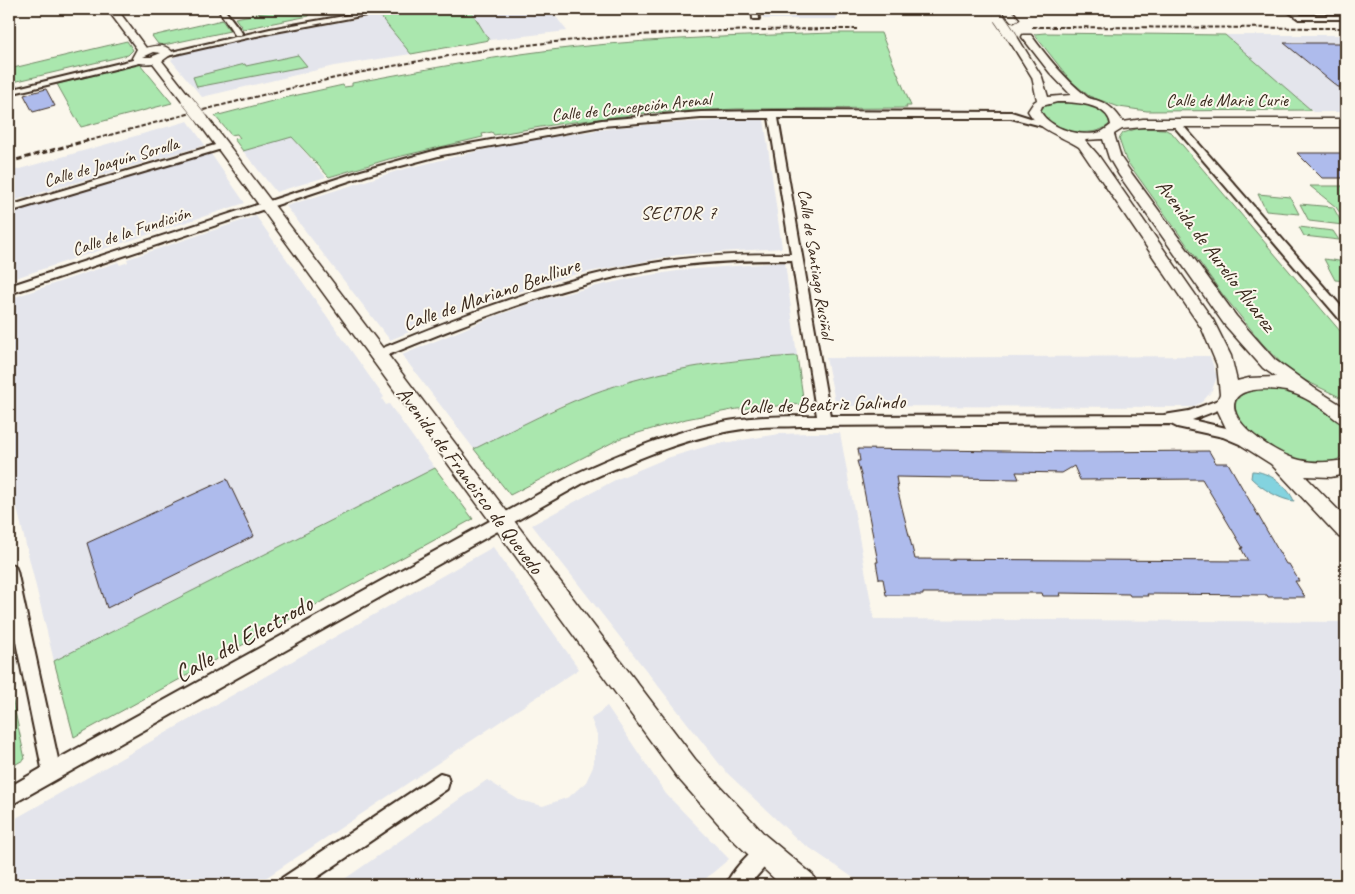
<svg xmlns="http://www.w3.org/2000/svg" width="1355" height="894" font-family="Caveat,sans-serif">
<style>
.built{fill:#e4e5ec}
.green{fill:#aae7ae;stroke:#728866}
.water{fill:#83d3df;stroke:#668f92}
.building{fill:#aebbec;stroke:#3b2a1e;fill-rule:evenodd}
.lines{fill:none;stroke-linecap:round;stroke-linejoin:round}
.street-casing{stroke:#3b2a1e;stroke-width:4}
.secondary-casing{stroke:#3b2a1e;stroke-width:3}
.street{fill:#fbf7ec;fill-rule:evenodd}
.secondary{fill:#fbf7ec;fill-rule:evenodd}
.rail-far1{stroke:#3b2a1e;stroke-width:2;stroke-dasharray:4.5 2;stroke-linecap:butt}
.rail{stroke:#3b2a1e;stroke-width:3;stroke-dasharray:5.5 3;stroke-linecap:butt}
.secondary-bridge-casing{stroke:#3b2a1e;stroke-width:12;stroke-linecap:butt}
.secondary-bridge{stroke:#fbf7ec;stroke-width:11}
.labels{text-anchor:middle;stroke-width:4;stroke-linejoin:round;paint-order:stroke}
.far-street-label{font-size:18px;fill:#3b2a1e;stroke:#fbf7ec}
.far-neighbourhood-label{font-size:19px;letter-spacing:1px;fill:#3b2a1e;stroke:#fbf7ec}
.street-label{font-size:21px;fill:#3b2a1e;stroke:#fbf7ec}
.near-street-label{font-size:25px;fill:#3b2a1e;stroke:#fbf7ec}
</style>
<rect width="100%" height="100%" fill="#fbf7ec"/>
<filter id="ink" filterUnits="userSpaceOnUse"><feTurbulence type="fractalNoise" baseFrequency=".02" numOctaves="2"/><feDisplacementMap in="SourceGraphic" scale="10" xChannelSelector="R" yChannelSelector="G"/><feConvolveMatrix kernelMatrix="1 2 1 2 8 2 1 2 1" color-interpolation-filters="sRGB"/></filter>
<g filter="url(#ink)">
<g class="built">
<path d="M470,9H550L567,31L489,40Z"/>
<path d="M761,9H828L830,15H836L837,19H763Z"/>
<path d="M379,15L411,54L334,66L202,97L171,60L176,55L264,36Z"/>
<path d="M1225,35H1346V112H1313Z"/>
<path d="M764,119L782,248L677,255L573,275L467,308L390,340L286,206L400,170L512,143L619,127L690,122Z"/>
<path d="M188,121L205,145L9,202V172Z"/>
<path d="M292,137L326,177L276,192L243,151Z"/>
<path d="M211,154L245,203L9,280V213Z"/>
<path d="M256,216L384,397L382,399L386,405L389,404L435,468L54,661L9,475V299L118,262L120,265L128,262L127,259Z"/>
<path d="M785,262L797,356L717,362L638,379L560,406L474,449L402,355L493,317L541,300L588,288L637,277L684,270Z"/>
<path d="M1210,356L1217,377L1211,392L1202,402L1192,407L836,406L826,358Z"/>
<path d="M810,433H840L874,619L1346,622V885H864L798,840L725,771L532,525L615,480L667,458L711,445L780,434Z"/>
<path d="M493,547L579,669L255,885H9V832L11,830V821Z"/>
<path d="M607,706L666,794L729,859L698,885H336L487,780L519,800L543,806L569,797L586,782L593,767L598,737L591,719Z"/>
</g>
<g class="green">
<path d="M283,9H304L309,16L243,29L235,18Z"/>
<path d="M417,9H470L489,40L411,54L379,15Z"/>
<path d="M222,20L230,31L164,45L158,44L152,36Z"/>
<path d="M832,33H881L911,106H906L907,108L736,109L647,113L558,124L494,135L492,132L482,134L483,137L389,159L329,177L292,137L243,151L234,139L240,138L237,134L231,135L215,116L284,98L343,85L344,87L352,86V83C427,69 502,55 577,47C662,38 747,36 832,33Z"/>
<path d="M1045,33L1225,35L1311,110L1147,111L1119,107L1089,96L1071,81L1034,34Z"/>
<path d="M127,41L133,50L128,55L9,83V69Z"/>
<path d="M298,55L307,66L197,87L193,77L245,64L246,66Z"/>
<path d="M140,64L172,103L81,127L57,84Z"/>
<path d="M1055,102C1072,102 1106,101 1110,123C1099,138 1060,133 1047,122C1045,119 1042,115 1040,112C1043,105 1048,104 1055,102Z"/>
<path d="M1139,128L1164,129L1172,133L1346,338V400L1300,378L1284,366L1262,343L1223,295L1126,160L1119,139L1123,133Z"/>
<path d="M1310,186H1346V222L1336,207Z"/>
<path d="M1258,194L1290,197L1299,214L1266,211Z"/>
<path d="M1300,204L1333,207L1343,225L1309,221Z"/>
<path d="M1299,227L1333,231L1339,240L1304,236Z"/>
<path d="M1324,259L1346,262V281L1335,280Z"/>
<path d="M797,356L804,404L737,409L686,419L621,438L510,495L474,449C502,435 531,420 560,407C635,373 715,360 797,356Z"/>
<path d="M1271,388C1294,393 1342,408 1346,435C1347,440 1346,446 1346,451C1344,453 1341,457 1338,459C1290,486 1178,391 1271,388Z"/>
<path d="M435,468L473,519L74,737L54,661Z"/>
<path d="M9,683L25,759L9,768Z"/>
</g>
<path class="water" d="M1252,471C1268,471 1288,486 1294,501C1280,500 1261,488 1251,478Z"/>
<g class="building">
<path d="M1284,43H1346V87H1338Z"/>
<path d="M46,89L55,106L33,112L24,95Z"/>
<path d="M1297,153H1346V178H1322Z"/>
<path d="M858,449L1078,452L1209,451L1216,463H1228L1286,564H1289L1299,581H1295L1305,597H1268L1267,595L1147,594L1148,596H1130L1129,594L1060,593L1061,596H1043L1042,593H923V595H886L883,579H879L876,562H878L861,475L857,461H860ZM1074,466L1080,480L1202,479L1243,548H1241L1248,561L915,559L897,488H898L896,477L1019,479L1016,472L1062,473Z"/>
<path d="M227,479L254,536L107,608L87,543Z"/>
</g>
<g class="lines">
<defs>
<g id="street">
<path d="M9,9H19L9,12Z"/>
<path d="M218,9H224L242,33L241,35H235Z"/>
<path d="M384,9H398L270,33L167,56L163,54L270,29Z"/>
<path d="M752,9H758L759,19H753Z"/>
<path d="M1285,9H1292L1301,15H1346V19H1299Z"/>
<path d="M141,58L145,60L144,62L9,94V90Z"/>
<path d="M773,111L1011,112L1046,123L1042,126L1011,118H778L830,416L1164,415L1189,411L1226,397L1231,399L1233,402L1231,405L1192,420L1226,428L1254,439L1256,443L1254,447L1249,448L1223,437L1177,427L1171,424L800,426C783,427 766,426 750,428C692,435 638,458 585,482L9,806V787L42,768L9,608V564L15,566L17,571L58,759L575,474C631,449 689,424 751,418C773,416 795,416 817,416L792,260C749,260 706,261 663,268C565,283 473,320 381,358H373L371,355L373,352C467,313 564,275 666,261C707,255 749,254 791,254L769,118H701L602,126L442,155L367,175L9,294V286L361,171L441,149L602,120L701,112Z"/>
<path d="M1176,120L1179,121L1346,312V323L1342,322L1173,125L1172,123Z"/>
<path d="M222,143L225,144V148L9,212V206Z"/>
<path d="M440,773L447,775L449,782L447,789L306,885H279L282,878Z"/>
<path d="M764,843L771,846L774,853L771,860L749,885H726C730,873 752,848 764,843Z"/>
</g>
<g id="secondary">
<path d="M107,9H117L146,48C157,45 166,44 173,53L162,61L191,98L193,100L191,102H183L153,63C146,64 136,64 132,58L137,49ZM154,52L161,53L151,57H143Z"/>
<path d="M1001,9H1011L1019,19L1014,22L1011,21Z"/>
<path d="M1012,34L1016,35L1042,77L1048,97L1071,95L1050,73L1022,37L1023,35H1031C1047,57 1064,78 1086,96C1089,99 1092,99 1096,100C1109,104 1116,111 1123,122L1143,119H1346V127H1143L1122,129L1114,134L1121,158L1132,174L1236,316L1275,360L1314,388L1346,408V425C1338,422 1333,417 1327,412C1315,403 1301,395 1286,391C1270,388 1224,385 1236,414C1244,433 1281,456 1300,460C1316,464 1331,462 1346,460V474L1331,477L1305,476L1346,518V539L1339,537L1271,464L1241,445L1226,428L1217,409V401L1220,394L1217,365L1202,329L1079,147C1060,135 1039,131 1028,111L1034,102L1037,100L1032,77L1007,37ZM1057,102C1074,102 1108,103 1111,125C1108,127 1105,130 1101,132C1081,138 1050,129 1040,111L1042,106ZM1103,139L1109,158L1119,175L1224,324L1263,368L1276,377L1249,378L1237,381L1231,356L1213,320L1098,155L1085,140Z"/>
<path d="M203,116L207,117L695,759L765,835L813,875L817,885H781L732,839L677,777L199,123L197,120L199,117Z"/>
</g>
</defs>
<use href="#street" class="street-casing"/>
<use href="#secondary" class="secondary-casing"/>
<use href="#street" class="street"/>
<use href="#secondary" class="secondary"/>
<g class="rail-far1">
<path d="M1032,27L1346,28"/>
<path d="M84,142C220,105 356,68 495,49C615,33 736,29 857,29"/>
</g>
<path class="rail" d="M9,162L89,140"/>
<defs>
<g id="secondary-bridge">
<path d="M999,18L1012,37"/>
<path d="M187,100L203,120"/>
</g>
</defs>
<use href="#secondary-bridge" class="secondary-bridge-casing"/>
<use href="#secondary-bridge" class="secondary-bridge"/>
</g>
</g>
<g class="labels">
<g class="far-street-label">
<text x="1227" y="106">Calle de Marie Curie</text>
<text transform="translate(631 107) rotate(-6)" y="6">Calle de Concepción Arenal</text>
<text transform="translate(111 162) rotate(-16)" y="6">Calle de Joaquín Sorolla</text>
<text transform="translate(131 231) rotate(-18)" y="6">Calle de la Fundición</text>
<text transform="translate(816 264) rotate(81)" y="6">Calle de Santiago Rusiñol</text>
</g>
<g class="far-neighbourhood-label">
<text x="679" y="219">SECTOR 7</text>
</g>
<g class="street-label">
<text transform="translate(1216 255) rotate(53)" y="7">Avenida de Aurelio Álvarez</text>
<text transform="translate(491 294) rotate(-19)" y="7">Calle de Mariano Benlliure</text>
<text transform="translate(822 404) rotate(-2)" y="7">Calle de Beatriz Galindo</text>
<text transform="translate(470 480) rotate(53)" y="7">Avenida de Francisco de Quevedo</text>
</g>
<g class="near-street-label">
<text transform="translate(243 638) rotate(-29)" y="9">Calle del Electrodo</text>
</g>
</g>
<rect width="1355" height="894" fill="none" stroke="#fbf7ec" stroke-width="30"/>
<rect x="15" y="15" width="1325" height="864" fill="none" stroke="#3b2a1e" stroke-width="2" filter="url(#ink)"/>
</svg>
